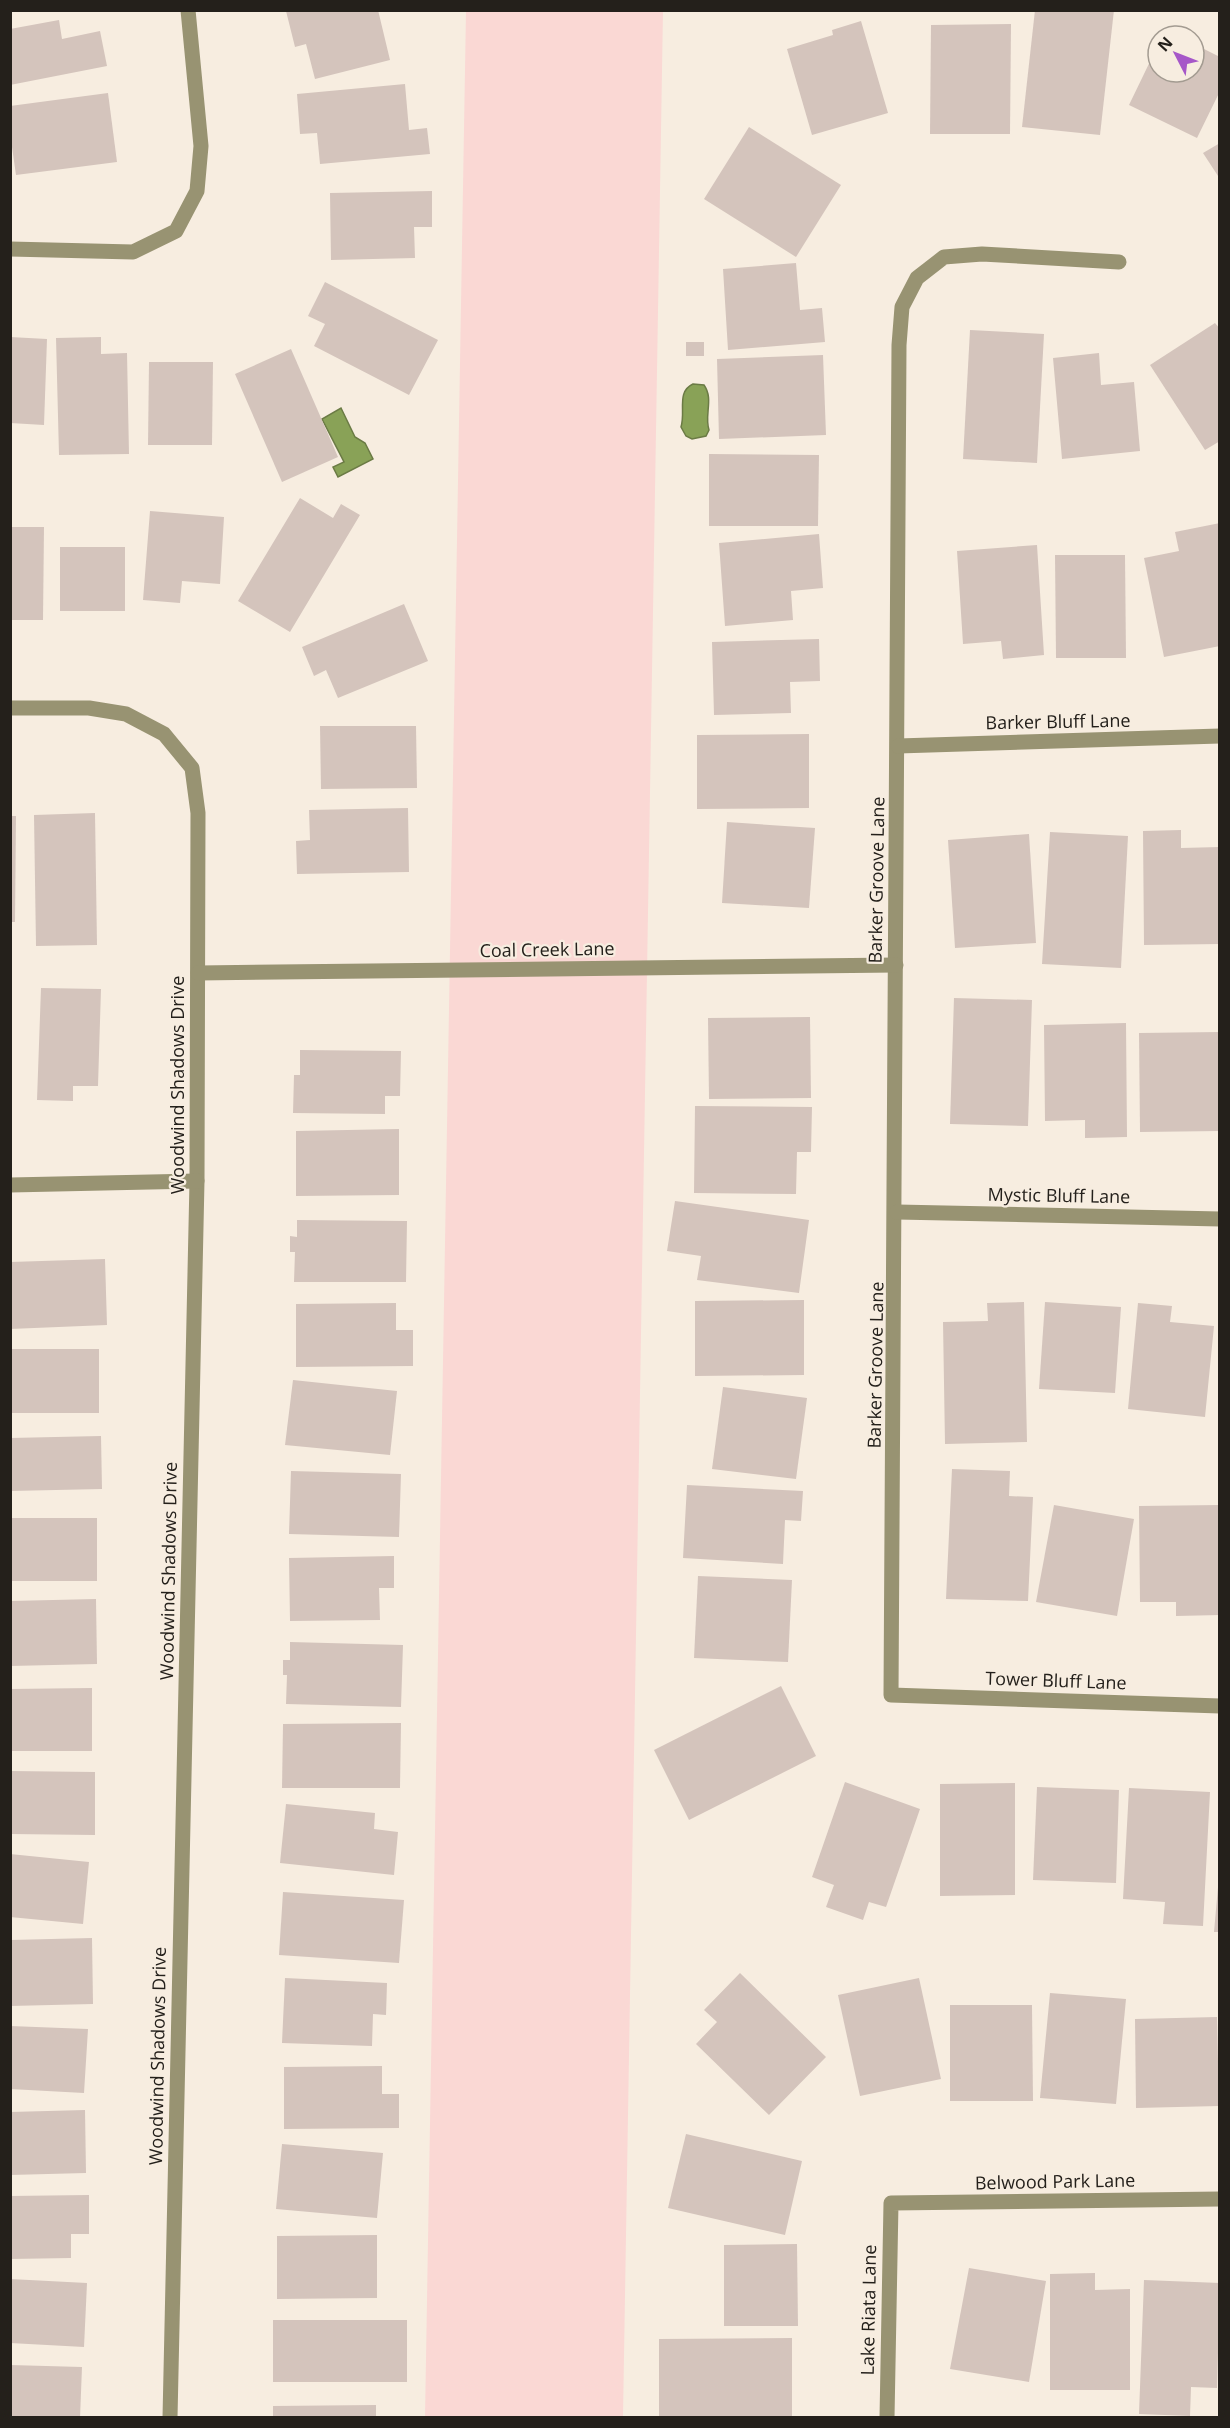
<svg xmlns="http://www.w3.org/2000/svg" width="1230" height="2428" font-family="'Open Sans',sans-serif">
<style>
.green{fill:#fad8d4}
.water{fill:#89a257;stroke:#6b7b45;stroke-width:1.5}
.building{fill:#d4c4bc}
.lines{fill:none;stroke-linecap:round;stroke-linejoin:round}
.minor{stroke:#989372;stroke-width:15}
.labels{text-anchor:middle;stroke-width:4.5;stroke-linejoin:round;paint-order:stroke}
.street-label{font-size:18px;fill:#24201b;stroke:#f7ede0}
</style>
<rect width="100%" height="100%" fill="#f7ede0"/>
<path class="green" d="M466,11H663L623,2417H425Z"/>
<g class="water">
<path d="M693,384L704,385C714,399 704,415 709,430L706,436L692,439L686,436L681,427C686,411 676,392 693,384Z"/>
<path d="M341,408L355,437L365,443L373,459L338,477L333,467L344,462L322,419Z"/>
</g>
<g class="building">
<path d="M378,10L390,60L315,79L306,44L295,47L286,11Z"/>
<path d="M1035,10H1114L1100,135L1022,127Z"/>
<path d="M59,20L62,39L100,31L107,66L10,85V29Z"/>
<path d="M861,21L888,113L812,135L787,49L833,35L832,30Z"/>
<path d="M1011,24L1010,134H930L931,25Z"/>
<path d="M1194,44L1220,57V91L1197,138L1129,105L1158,45V72H1194Z"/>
<path d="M405,84L409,130L427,128L430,154L320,164L317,133L300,134L297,94Z"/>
<path d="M108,93L117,162L16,175L10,133V106Z"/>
<path d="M749,127L841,185L796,257L704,199Z"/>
<path d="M1220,143V179L1203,153Z"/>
<path d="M432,191V227H414L415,258L331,260L330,193Z"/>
<path d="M796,263L800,310L822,308L825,342L728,350L723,269Z"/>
<path d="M325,282L438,340L409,395L314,346L325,324L308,316Z"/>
<path d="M1215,323L1220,329V441L1205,450L1150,365Z"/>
<path d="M970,330L1044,334L1037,463L963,459Z"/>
<path d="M10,337L47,339L44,425L10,423Z"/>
<path d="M101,337V354L127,353L129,454L59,455L56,338Z"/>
<rect x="686" y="342" width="18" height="14"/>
<path d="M291,349L338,457L282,482L235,374Z"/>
<path d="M1099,353L1101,385L1134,382L1140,451L1062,459L1053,358Z"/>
<path d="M823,355L826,435L719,439L717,359Z"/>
<path d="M149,362H213L212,445H148Z"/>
<path d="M709,454L819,455L818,526H709Z"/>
<path d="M300,498L333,518L341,504L360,515L290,632L238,601Z"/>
<path d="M150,511L224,517L220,584L182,581L180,603L143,600Z"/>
<path d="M1220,523V646L1164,657L1144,558L1179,551L1175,532Z"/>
<path d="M10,527H44L43,620H10Z"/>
<path d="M819,534L823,588L791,591L793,620L725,626L719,543Z"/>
<path d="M1037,545L1044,655L1003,659L1001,641L963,644L957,551Z"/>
<rect x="60" y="547" width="65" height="64"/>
<path d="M1055,555H1125L1126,658H1056Z"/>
<path d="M404,604L428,661L338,698L326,670L314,676L302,647Z"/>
<path d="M819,639L820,681L790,682L791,713L714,715L712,642Z"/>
<path d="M320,726H416L417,788L321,789Z"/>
<path d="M809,734V808L697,809V735Z"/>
<path d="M408,808L409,872L297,874L296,841L310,840L309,810Z"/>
<path d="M95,813L97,945L36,946L34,815Z"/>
<path d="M10,816H16L15,922H10Z"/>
<path d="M727,822L815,828L809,908L722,903Z"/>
<path d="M1181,830V848L1220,847V944L1144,945L1143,831Z"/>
<path d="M1050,832L1128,836L1121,968L1042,964Z"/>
<path d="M1029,834L1036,943L955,948L948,840Z"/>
<path d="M41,988L101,989L98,1086H73V1101L37,1100Z"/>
<path d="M954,998L1032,1000L1028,1126L950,1124Z"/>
<path d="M810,1017L811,1098L709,1099L708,1018Z"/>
<path d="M1126,1023L1127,1137L1085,1138V1120L1045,1121L1044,1025Z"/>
<path d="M1220,1032V1131L1140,1132L1139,1033Z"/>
<path d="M300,1050L401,1051L400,1096H385V1114L293,1113L294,1075H300Z"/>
<path d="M695,1106L812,1107L811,1152H797L796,1194L694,1193Z"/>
<path d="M399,1129V1195L296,1196V1131Z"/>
<path d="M675,1201L809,1220L799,1293L697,1280L701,1256L667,1251Z"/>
<path d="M297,1220L407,1221L406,1282H294L295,1252H290V1236L297,1237Z"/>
<path d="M105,1259L107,1325L10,1329V1262Z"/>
<path d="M804,1300V1375L695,1376V1301Z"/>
<path d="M1024,1302L1027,1442L945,1444L943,1322L988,1321L987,1303Z"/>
<path d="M1045,1302L1121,1307L1115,1393L1039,1389Z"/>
<path d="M396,1303V1330H413V1366L296,1367V1304Z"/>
<path d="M1138,1303L1172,1306L1170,1322L1214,1326L1205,1417L1128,1409Z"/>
<rect x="10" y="1349" width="89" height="64"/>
<path d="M293,1380L397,1391L390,1455L285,1445Z"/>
<path d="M723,1387L807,1398L796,1479L712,1469Z"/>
<path d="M101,1436L102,1489L10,1491V1438Z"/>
<path d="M952,1469L1010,1471L1009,1496L1033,1497L1028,1601L946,1599Z"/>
<path d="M291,1471L401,1474L399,1537L289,1534Z"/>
<path d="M687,1485L803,1491L801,1521L785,1520L783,1564L683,1558Z"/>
<path d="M1054,1505L1134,1519L1117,1616L1036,1602Z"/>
<path d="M1219,1505L1220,1615L1176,1616V1602H1140L1139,1506Z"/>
<rect x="10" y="1518" width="87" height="63"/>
<path d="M394,1556V1588H379L380,1620L290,1621L289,1558Z"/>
<path d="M698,1576L792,1580L788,1662L694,1658Z"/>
<path d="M96,1599L97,1664L10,1666V1601Z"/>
<path d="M290,1642L403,1645L401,1707L286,1704L287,1675H283V1660H290Z"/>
<path d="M781,1686L816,1756L689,1820L654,1750Z"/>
<path d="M92,1688V1751H10V1689Z"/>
<path d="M401,1723L400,1788H282L283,1724Z"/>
<path d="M10,1771L95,1772V1835L10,1834Z"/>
<path d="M845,1782L920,1809L886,1907L869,1902L863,1920L826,1907L834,1885L812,1877Z"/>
<path d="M1015,1783V1895L940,1896V1784Z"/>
<path d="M1037,1787L1119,1790L1116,1883L1033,1880Z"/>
<path d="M1129,1788L1210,1792L1203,1926L1163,1924L1165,1902L1123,1899Z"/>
<path d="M286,1804L375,1813L374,1829L398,1832L394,1875L280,1863Z"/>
<path d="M10,1854L89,1862L83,1924L10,1917Z"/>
<path d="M1218,1887H1220V1932H1214Z"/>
<path d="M283,1892L404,1900L399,1963L279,1955Z"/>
<path d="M92,1938L93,2004L10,2006V1940Z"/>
<path d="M740,1973L826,2057L769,2115L696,2044L717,2022L704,2010Z"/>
<path d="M285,1978L387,1983L386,2015L373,2014L372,2046L282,2043Z"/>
<path d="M919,1978L941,2079L860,2096L838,1995Z"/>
<path d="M1050,1993L1126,1999L1116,2104L1040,2098Z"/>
<path d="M950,2005H1032L1033,2101H950Z"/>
<path d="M1217,2017L1219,2106L1136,2108L1135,2019Z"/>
<path d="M10,2026L88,2029L84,2093L10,2089Z"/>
<path d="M382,2066V2094H399V2128L284,2129V2067Z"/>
<path d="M85,2110L86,2173L10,2175V2112Z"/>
<path d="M686,2134L802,2161L785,2235L668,2208Z"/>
<path d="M282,2144L383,2153L377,2218L276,2209Z"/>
<path d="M89,2195V2234H71V2258L10,2259V2196Z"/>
<path d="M377,2235V2298L277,2299V2236Z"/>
<path d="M797,2244L798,2326H724V2245Z"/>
<path d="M969,2268L1046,2281L1029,2382L950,2369Z"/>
<path d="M1095,2273V2290L1130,2289V2390H1050V2274Z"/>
<path d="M10,2279L87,2283L84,2347L10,2343Z"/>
<path d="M1144,2280L1220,2283L1217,2388L1191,2387L1190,2416L1139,2414Z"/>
<rect x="273" y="2320" width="134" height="62"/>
<path d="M792,2338V2418H659V2339Z"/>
<path d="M10,2365L82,2367L80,2418H10Z"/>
<path d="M376,2405V2418H273V2406Z"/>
</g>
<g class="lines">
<g class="minor">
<path d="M10,249L133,252L176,231L197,191L201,146L188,10"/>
<path d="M1119,262L982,254L944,257L917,278L902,307L899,345C898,795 897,1245 891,1695L1220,1706"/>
<path d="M10,708H89L126,714L164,734L192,768L198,813L197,1181L170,2418"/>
<path d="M898,746L1220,736"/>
<path d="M198,973L896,965"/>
<path d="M10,1185L197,1181"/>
<path d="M897,1212L1220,1219"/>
<path d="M887,2418L891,2203L1220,2199"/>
</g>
</g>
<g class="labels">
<g class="street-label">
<text transform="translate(1058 722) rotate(-1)" y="6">Barker Bluff Lane</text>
<text transform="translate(877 880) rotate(-89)" y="6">Barker Groove Lane</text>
<text transform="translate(547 950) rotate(-1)" y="6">Coal Creek Lane</text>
<text transform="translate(178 1085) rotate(-90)" y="6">Woodwind Shadows Drive</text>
<text transform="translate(1059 1196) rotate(1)" y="6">Mystic Bluff Lane</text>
<text transform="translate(876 1365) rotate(-89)" y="6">Barker Groove Lane</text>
<text transform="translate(169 1571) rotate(-89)" y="6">Woodwind Shadows Drive</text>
<text transform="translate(1056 1681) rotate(2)" y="6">Tower Bluff Lane</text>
<text transform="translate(158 2056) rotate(-89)" y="6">Woodwind Shadows Drive</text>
<text transform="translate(1055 2182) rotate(-1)" y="6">Belwood Park Lane</text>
<text transform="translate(869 2310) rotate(-89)" y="6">Lake Riata Lane</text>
</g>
</g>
<rect width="1230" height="2428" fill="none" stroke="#24201b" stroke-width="24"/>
<g transform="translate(1176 54) rotate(312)"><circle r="28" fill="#f7ede0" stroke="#a39b91" stroke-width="1.5"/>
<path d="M0-4.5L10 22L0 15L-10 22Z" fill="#a657c8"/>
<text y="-9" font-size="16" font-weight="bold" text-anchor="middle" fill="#24201b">N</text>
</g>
</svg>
